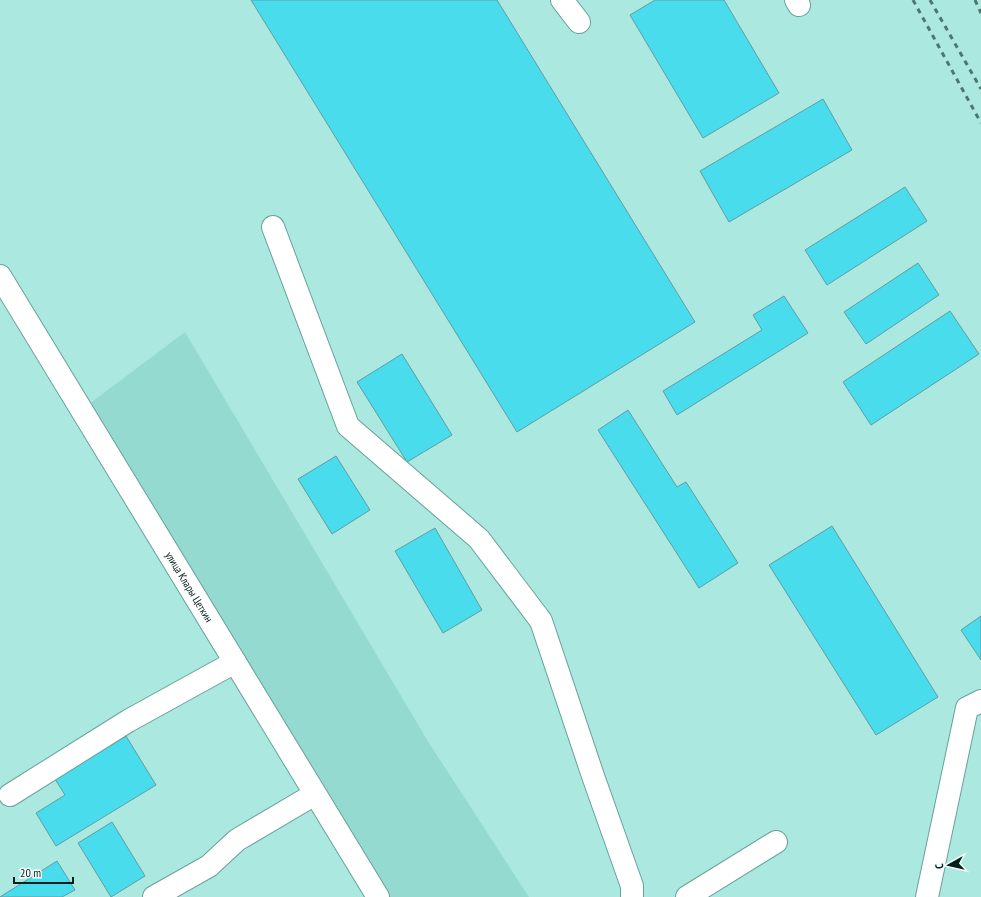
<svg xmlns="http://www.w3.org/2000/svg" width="981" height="897" font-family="'PT Sans Narrow',sans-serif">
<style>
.built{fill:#95dad1}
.building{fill:#48dcec;stroke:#629da4}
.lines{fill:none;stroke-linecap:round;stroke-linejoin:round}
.minor-casing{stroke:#67a29a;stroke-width:24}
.minor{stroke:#fff;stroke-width:22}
.rail{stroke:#4d7670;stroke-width:3;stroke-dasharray:5 5;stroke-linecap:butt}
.labels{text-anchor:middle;stroke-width:4;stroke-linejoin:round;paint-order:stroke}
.street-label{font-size:11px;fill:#061f1c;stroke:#f2fefc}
</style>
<rect width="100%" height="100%" fill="#abe8df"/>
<path class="built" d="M185,332L429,743L529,897H390L326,789L89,404Z"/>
<g class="building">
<path d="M251,0H497L695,322L517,432Z"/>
<path d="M655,0H724L779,93L703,138L630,15Z"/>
<path d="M823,99L852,150L729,222L700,171Z"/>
<path d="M905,187L927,221L827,285L805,250Z"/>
<path d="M918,263L939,295L866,344L844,312Z"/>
<path d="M784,296L808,333L677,415L663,391L762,330L753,315Z"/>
<path d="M950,311L979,354L871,425L843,382Z"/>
<path d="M402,354L452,435L407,462L357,382Z"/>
<path d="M628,410L677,487L686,482L738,563L699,588L598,430Z"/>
<path d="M336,456L370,510L332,534L298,479Z"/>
<path d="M832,526L938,697L876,735L769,565Z"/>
<path d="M435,528L482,610L443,633L395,551Z"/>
<path d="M981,616V660L961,630Z"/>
<path d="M126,736L156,785L56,846L36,813L65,795L55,779Z"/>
<path d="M112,822L145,876L111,897L78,843Z"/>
<path d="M57,861L75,890L62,897H0Z"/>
</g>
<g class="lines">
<defs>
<g id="minor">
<path d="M562,0L579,22"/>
<path d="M796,0L799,5"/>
<path d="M273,227L348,426L479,539L541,621L593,776L632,886V897"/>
<path id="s1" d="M0,276L378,897"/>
<path d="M10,795L128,721L235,662"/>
<path d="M154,897L209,866L237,840L315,794"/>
<path d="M687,897L776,842"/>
<path d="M927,897L967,708L981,701"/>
</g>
</defs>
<use href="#minor" class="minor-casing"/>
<use href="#minor" class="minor"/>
<g class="rail">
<path d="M913,0L981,123"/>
<path d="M930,0L981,89"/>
<path d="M975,0L981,13"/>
</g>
</g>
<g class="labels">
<g class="street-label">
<text dy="4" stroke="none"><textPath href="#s1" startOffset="364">улица Клары Цеткин</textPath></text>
</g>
</g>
<g transform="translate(949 865) rotate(262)" stroke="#f2fefc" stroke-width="3" paint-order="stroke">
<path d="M0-3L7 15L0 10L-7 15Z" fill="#061f1c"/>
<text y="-6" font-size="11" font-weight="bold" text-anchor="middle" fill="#061f1c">С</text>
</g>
<path d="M14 877v6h59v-6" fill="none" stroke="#061f1c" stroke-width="2"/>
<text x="20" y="877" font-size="12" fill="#061f1c" stroke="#f2fefc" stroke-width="3" paint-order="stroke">20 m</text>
</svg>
